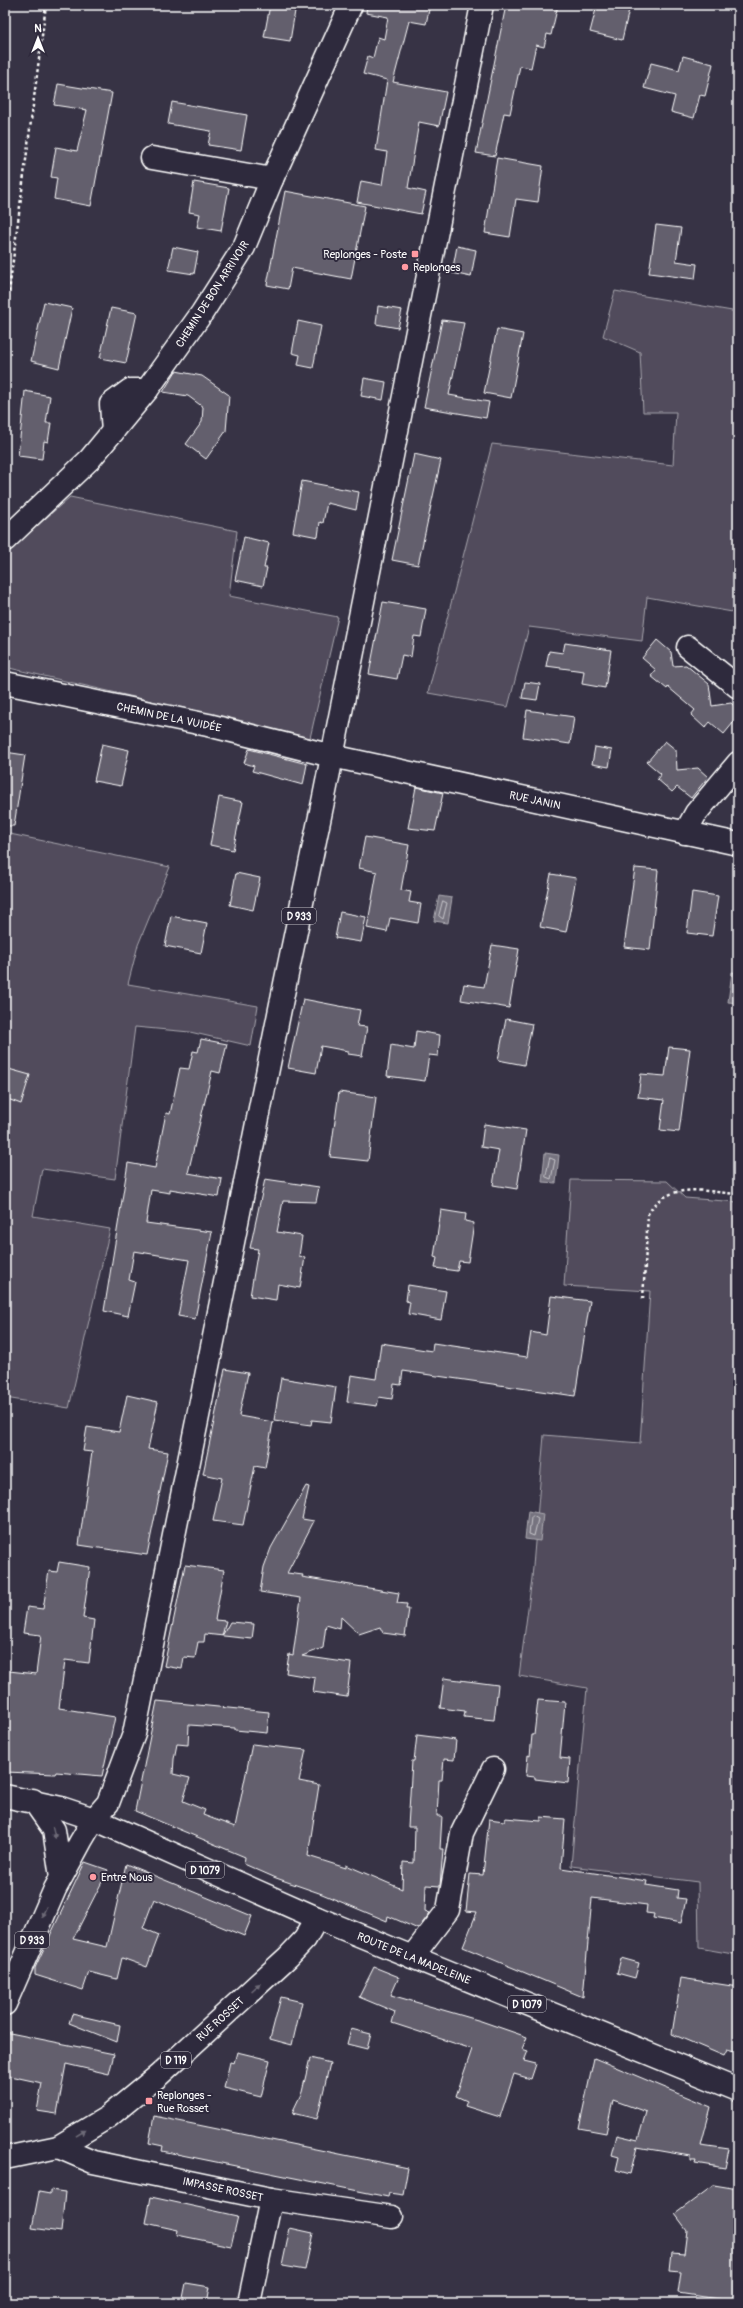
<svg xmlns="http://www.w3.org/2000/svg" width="743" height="2308" font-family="Pangolin,sans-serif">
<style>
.green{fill:#514c5c;stroke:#a8a6ae}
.water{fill:#76737f;stroke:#adabb2}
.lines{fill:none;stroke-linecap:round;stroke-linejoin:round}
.shore{stroke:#c8c7cc;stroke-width:1}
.building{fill:#635f6d;stroke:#fff}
.minor-casing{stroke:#fff;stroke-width:25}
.major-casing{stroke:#fff;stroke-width:25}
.path{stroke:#fff;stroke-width:2.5;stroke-dasharray:3 3;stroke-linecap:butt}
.minor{stroke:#2f2a3d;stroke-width:22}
.major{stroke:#2f2a3d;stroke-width:22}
.oneway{fill:#6d6a77}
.poi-dot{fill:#ff9aa2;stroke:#2f2a3d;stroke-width:1.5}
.labels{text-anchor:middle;stroke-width:4;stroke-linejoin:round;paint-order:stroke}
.shield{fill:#2f2a3d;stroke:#c1bfc5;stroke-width:1}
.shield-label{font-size:10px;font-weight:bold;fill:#fff}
.poi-label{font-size:11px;fill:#fff;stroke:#2f2a3d;text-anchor:start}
.street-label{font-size:11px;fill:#fff;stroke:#2f2a3d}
</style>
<rect width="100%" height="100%" fill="#373345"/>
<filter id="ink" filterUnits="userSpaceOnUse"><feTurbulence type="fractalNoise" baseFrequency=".025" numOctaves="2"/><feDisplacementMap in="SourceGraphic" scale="8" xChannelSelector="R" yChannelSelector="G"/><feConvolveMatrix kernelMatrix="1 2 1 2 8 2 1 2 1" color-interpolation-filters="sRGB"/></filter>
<g filter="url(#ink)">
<g class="green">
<path d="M615,291L738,312V613L647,597L642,641L529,627L508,707L428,693L492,444L673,465L676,412H643L640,352L603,336Z"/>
<path d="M70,497L237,531L229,596L338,617L310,738L5,667V554Z"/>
<path d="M5,833L170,867L138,945L128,984L258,1006L251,1046L190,1032L135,1027L115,1179L42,1169L33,1216L110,1229L69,1408L5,1398Z"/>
<path d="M571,1180L667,1181L685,1198L738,1202V1938L733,1954L699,1948L698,1882L571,1866L587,1688L519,1676L532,1578L544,1435L640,1443L650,1291L564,1286Z"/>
</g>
<g class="water">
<path d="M439,896L452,898L448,923L434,921Z"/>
<path d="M732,972L738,973V1003L728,1002Z"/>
<path d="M545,1153L559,1155L556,1183L542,1182Z"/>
<path d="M528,1511L543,1514L540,1541L525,1539Z"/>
</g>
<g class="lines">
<g class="shore">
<path d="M443,901L447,903L443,919L439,916Z"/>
<path d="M550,1158L555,1160L551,1179L546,1177Z"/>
<path d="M533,1516L538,1519L534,1536L529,1534L531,1518Z"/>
</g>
</g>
<g class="building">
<path d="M270,5H296L290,41L264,37Z"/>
<path d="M367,5H430L426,24L409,21L393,82L446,92L439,126L419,122L408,188L426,192L421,214L357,202L361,181L382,185L387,152L376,150L387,80L363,74L368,56L373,58L378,37L384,39L388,17L366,13Z"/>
<path d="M506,5H558L551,35L547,34L544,47L536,45L531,68L520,66L510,114L504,113L495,156L476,153Z"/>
<path d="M597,5H630L622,40L590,32Z"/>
<path d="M683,56L713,64L705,96L700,95L694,118L671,112L675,96L644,88L651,63L679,70Z"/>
<path d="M58,84L112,93L91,206L54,199L57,178L51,177L56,147L77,151L87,110L54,105Z"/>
<path d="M172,102L247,115L241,150L208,145L211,131L168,124Z"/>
<path d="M497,158L543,166L538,202L516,199L510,237L485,233Z"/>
<path d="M194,182L229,188L221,231L197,227L200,214L189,212Z"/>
<path d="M285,191L365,206L351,279L292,268L288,289L267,285Z"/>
<path d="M656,225L681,228L676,261L697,264L695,279L649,273Z"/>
<path d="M457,246L476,250L471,277L452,273Z"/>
<path d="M173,247L198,252L194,274L168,270Z"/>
<path d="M44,302L72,308L59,368L31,361Z"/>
<path d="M378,306L402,310L398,328L376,324Z"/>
<path d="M111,308L137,313L126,363L100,358Z"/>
<path d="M442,320L464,323L449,395L489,402L486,418L424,407Z"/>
<path d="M298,321L321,326L313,368L298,365L300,355L292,353Z"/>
<path d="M497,329L523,334L511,398L484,393Z"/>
<path d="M176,371L202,376L229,395L226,431L206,459L186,444L202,422L203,407L188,396L163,392Z"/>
<path d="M364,378L386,382L383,400L361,396Z"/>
<path d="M25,391L50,396L46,423H51L48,442L44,441L42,459L18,456Z"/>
<path d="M414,454L441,460L418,565L392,560Z"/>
<path d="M302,481L359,492L356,510L327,503L323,523L320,522L318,537L293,532Z"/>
<path d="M244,537L269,543L264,568H267L263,586L235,580Z"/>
<path d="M383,602L426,609L421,637L414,636L411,657L402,655L397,679L369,674Z"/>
<path d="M657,640L671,652L673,666L686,665L709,684L712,706L731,703L738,709V717L724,734L710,722L705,728L691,715L695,710L668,687L667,689L651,676L656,670L642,658Z"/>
<path d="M565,643L611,650L605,688L582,684L584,671L546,666L549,651L563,653Z"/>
<path d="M525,682L540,684L537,700L522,698Z"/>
<path d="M527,710L574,717L570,744L523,737Z"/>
<path d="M665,741L676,750L677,770L698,768L708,777L691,798L677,787L672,792L657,779L661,774L647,762Z"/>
<path d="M102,744L129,750L121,786L94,781Z"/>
<path d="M595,747L612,750L609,767L592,764Z"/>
<path d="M249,749L307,764L303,785L252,771L254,766L244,763Z"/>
<path d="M5,752L25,755L14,826H5Z"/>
<path d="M416,787L443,793L435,831L408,828Z"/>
<path d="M219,797L243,802L233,850L210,845Z"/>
<path d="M365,837L409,845L401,890L411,892L409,902L421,904L418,923L390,918L387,932L367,928L377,872L359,868Z"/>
<path d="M635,868L658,870L650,950L624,947Z"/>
<path d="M236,873L260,878L253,910L230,905Z"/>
<path d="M551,874L576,878L566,932L540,927Z"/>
<path d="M692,892L718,896L712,936L687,933Z"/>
<path d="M340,912L366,917L361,942L335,938Z"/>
<path d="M171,916L207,923L201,953L165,946Z"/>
<path d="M492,945L519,949L509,1008L461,1000L464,984L484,987Z"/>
<path d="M303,999L360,1010L357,1026L367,1027L362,1056L348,1054V1051L321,1046L316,1073L288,1068Z"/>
<path d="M506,1019L532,1024L524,1065L498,1060Z"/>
<path d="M416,1031L440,1035L438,1056L429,1055L425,1081L387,1076L391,1045L414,1049Z"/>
<path d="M201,1039L227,1044L220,1073L212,1071L188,1173L222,1179L219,1197L170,1189V1193L151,1190L146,1223L212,1232L195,1319L178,1316L189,1260L134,1251L129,1280L135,1282L128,1316L104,1311L128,1163L155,1168L166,1113L170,1114L180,1068L189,1069L193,1051L198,1052Z"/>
<path d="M669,1047L690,1049L679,1132L660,1130L664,1100L638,1097L641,1074L665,1076Z"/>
<path d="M5,1068L30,1075L21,1104L5,1098Z"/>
<path d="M339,1092L376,1097L368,1161L330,1157Z"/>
<path d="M484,1124L526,1130L517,1189L493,1185L499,1150L481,1147Z"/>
<path d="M265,1179L319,1187L316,1202L283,1201L277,1232L302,1236L299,1256L305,1257L300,1288L278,1284L276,1300L250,1296L258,1249L250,1248Z"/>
<path d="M441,1210L466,1214L465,1221L474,1223L468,1262L459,1261L457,1271L435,1268L437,1258L434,1257Z"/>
<path d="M408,1285L446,1291L441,1320L408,1314L410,1302L406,1301Z"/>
<path d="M551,1296L590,1301L575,1396L403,1371L401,1385L394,1384L392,1399L379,1397L377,1406L347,1402L351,1375L376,1379L381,1343L432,1351L433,1343L527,1357L531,1332L546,1335Z"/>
<path d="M225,1369L248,1373L239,1416L273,1422L265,1468L255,1466L243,1525L213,1521L222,1478L203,1474Z"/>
<path d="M281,1378L336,1387L331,1422L312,1420L311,1425L274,1420Z"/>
<path d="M127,1395L158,1402L148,1449L168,1452L147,1555L79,1545L92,1452L83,1451L87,1427L119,1432Z"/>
<path d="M306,1486L309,1487L302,1519L314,1521L287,1573L303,1575L302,1577L399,1593L397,1603L407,1604L406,1609H409L405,1636L383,1633L380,1627L359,1634L341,1617L340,1629L326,1625L323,1648L302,1656L351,1663L347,1697L313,1692L315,1678L286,1673L289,1654L293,1655L301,1598L260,1592L264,1567L271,1548Z"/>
<path d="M59,1562L90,1567L83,1618L94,1620L89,1663L65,1660L59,1708L115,1717L102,1776L56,1772L55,1774L5,1772V1678H8L9,1671L36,1674L41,1635L23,1633L27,1607L43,1609L49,1571L57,1572Z"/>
<path d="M185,1565L224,1570L215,1620L226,1621L222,1636L230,1622L254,1624L252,1639L205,1634L204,1642H198L195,1658L184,1657L182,1669L164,1666Z"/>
<path d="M444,1678L498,1685L494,1720L464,1717L465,1711L440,1708Z"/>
<path d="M538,1700L565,1702L560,1758L570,1759L568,1783L535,1779V1777L526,1776L528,1755L530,1756L532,1735H534Z"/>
<path d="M157,1701L269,1712L267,1733L235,1730V1728L189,1725L188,1745L177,1744L174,1759L173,1774L190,1778L183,1801L205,1810L203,1815L235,1827L252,1744L306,1750L299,1781L319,1785L308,1856L346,1868V1865L402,1889L403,1862L414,1863L415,1827H408L412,1761H414L417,1735L456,1740L454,1760L444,1759L442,1780H439L437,1816H442L440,1849H443L440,1886L426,1885L425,1911L430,1913L418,1929L388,1916L387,1921L322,1894L276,1878L244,1864L245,1857L135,1811Z"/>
<path d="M541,1817L565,1819L561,1868L647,1881L646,1885L678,1890L677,1898L686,1899L681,1923L653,1918L654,1914L646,1913L647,1905L592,1898L583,1997L463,1947L477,1912L466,1911L470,1874L483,1875L489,1819L504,1821L505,1818L541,1821Z"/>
<path d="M85,1862L108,1870L73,1939L107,1947L126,1864L252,1916L244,1936L154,1899L143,1928L159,1935L147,1967L122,1958L117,1979L89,1972L83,1990L35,1975V1968L39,1959Z"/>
<path d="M621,1958L639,1963L635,1978L617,1973Z"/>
<path d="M374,1967L399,1977L391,1995L481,2021L527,2037L522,2049L528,2051L524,2061L536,2064L531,2079L514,2074L500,2117L465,2106L467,2101L456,2096L472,2049L392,2023L395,2012L359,1997Z"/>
<path d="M681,1978L738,1987V2053L727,2050L724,2056L672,2034Z"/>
<path d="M281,1997L302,2002L292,2045L270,2039Z"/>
<path d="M72,2014L120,2025L117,2042L69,2023Z"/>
<path d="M351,2029L371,2034L367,2049L347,2044Z"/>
<path d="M5,2032L114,2054L109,2074L66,2064L57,2114L37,2111L42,2083L5,2075Z"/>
<path d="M237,2052L270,2060L261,2097L224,2088L230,2062L234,2063Z"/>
<path d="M310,2058L330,2063L317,2119L292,2113L302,2092Z"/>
<path d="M594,2058L711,2107L701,2145L729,2149L725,2168L695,2163L696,2160H690V2156L637,2147L630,2174L616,2170L619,2157L612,2155L617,2135L638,2140L646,2112L613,2100L606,2133L579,2128Z"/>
<path d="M154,2116L408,2168L403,2195L389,2193L388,2197L162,2151L163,2146L149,2143Z"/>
<path d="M714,2185L738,2189V2302L678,2293L681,2272L670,2271L672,2253L684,2254L687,2230L675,2214Z"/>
<path d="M50,2190L65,2192L61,2232L32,2228L39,2192L50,2194Z"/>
<path d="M151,2197L238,2216L231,2246L177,2235L178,2230L146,2223Z"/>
<path d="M290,2228L313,2233L305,2270L282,2266Z"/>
<path d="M186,2283L210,2287L207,2303H182Z"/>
</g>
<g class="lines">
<defs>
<g id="minor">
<path d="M152,158L272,179"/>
<path d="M113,432L111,404L130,390H147"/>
<path d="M5,540L90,459L147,390L202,313L244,247L272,179L351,5"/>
<path d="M688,647L738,687"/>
<path d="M5,683L208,725L332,756L738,844"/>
<path d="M685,833L696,813L738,763"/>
<path d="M412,1957L448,1910L462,1833L493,1769"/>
<path d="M58,2147L93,2162L271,2199L392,2217"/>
<path d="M249,2303L271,2199"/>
</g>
<g id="major">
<path d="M5,1796L61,1808L94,1819L317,1918L738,2090"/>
<path d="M33,1800L54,1830L61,1877"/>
<path d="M5,2004L55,1889L81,1841L94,1819L108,1803L134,1734L285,984L324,797L482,5"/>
<path d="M5,2158L58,2147L108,2117L158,2076L288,1957L305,1939L317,1918"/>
</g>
</defs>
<use href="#minor" class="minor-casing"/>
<use href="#major" class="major-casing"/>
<g class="path">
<path d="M5,322L46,5"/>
<path d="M5,1061L8,1063"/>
<path d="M643,1299L648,1214C668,1180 705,1192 738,1194"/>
</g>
<use href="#minor" class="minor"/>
<use href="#major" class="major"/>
</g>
<defs><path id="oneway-solid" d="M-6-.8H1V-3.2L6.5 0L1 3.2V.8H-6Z"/></defs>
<g class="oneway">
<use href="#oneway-solid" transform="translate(54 1833) rotate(76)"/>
<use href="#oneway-solid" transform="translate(44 1912) rotate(114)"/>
<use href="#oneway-solid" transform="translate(256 1987) rotate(-42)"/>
<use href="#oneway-solid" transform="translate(81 2133) rotate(-31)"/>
</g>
</g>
<g class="poi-dot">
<rect x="411" y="250" width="8" height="8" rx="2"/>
<circle cx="405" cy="267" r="4"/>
<circle cx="93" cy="1877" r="4"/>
<rect x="145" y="2097" width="8" height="8" rx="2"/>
</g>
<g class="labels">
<g class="shield">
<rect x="282" y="908" width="34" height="16" rx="3"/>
<rect x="186" y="1862" width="38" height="16" rx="3"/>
<rect x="15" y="1932" width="34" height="16" rx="3"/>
<rect x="508" y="1996" width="38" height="16" rx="3"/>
<rect x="161" y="2052" width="30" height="16" rx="3"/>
</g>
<g class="shield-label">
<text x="299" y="920">D 933</text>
<text x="205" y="1874">D 1079</text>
<text x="32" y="1944">D 933</text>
<text x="527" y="2008">D 1079</text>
<text x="176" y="2064">D 119</text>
</g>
<g class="poi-label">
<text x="407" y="258" text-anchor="end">Replonges - Poste</text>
<text x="413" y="271">Replonges</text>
<text x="101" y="1881">Entre Nous</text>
<text x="157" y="2099">Replonges -<tspan x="157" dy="13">Rue Rosset</tspan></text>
</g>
<g class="street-label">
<text transform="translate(212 294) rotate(-57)" y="4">CHEMIN DE BON ARRIVOIR</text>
<text transform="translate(169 717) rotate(12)" y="4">CHEMIN DE LA VUIDÉE</text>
<text transform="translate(535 800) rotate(12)" y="4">RUE JANIN</text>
<text transform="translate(414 1958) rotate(22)" y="4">ROUTE DE LA MADELEINE</text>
<text transform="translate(220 2019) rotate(-42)" y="4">RUE ROSSET</text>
<text transform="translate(223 2189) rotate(12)" y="4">IMPASSE ROSSET</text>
</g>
</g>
<rect width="743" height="2308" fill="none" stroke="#2f2a3d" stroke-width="20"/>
<rect x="10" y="10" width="723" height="2288" fill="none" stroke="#fff" stroke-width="1.5" filter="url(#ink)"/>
<g transform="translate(38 38)" stroke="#2f2a3d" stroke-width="3" paint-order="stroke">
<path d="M0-3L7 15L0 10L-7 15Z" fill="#ffffff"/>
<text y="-6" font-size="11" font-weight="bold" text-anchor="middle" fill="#ffffff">N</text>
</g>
</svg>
